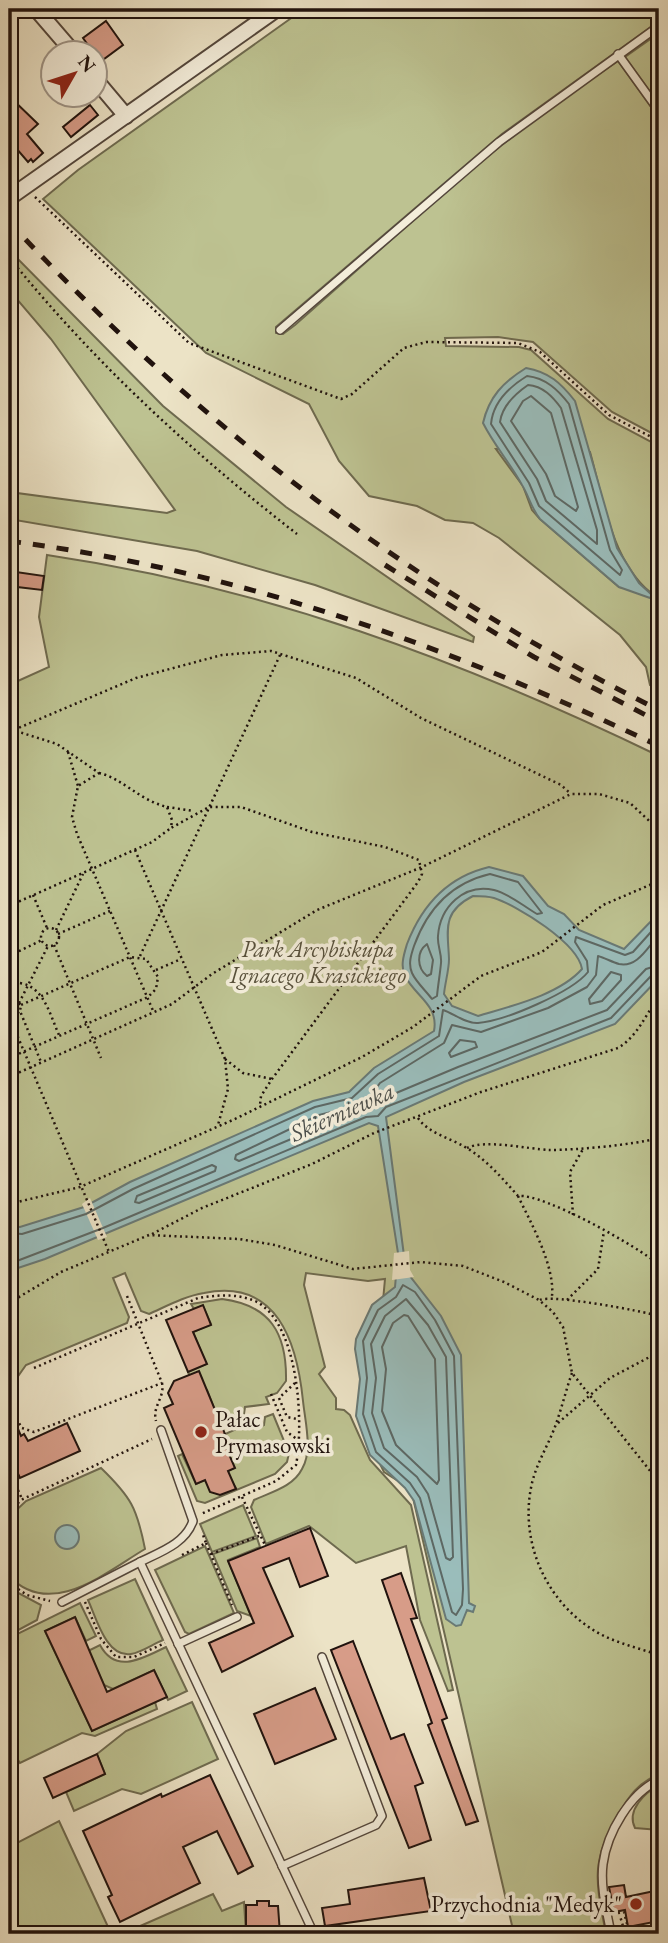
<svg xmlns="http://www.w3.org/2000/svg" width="668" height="1943" font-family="'EB Garamond',serif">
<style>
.green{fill:#bdc291;stroke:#6e6a4f;stroke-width:2;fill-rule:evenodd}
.water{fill:#9abdbb;stroke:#697975;stroke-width:2;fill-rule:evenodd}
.pier{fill:#ece3c6}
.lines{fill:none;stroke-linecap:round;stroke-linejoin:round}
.shore{stroke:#5d6864;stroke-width:2}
.building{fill:#d79c88;stroke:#20120d;stroke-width:2}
.lane-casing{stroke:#53463b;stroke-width:10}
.street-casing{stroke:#53463b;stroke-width:18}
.path{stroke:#20120d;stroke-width:2.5;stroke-dasharray:2 3.5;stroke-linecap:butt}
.lane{stroke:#f3edda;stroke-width:7}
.street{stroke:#f3edda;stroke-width:14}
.rail{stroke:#20120d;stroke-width:5;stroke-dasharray:12 12;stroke-linecap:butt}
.poi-dot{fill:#8f2418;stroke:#f3edda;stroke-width:2.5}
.labels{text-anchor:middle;stroke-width:7;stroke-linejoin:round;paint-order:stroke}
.park-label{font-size:23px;font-style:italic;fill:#57503b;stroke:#f3edda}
.poi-label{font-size:23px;fill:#20120d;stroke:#f3edda;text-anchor:start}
.water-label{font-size:24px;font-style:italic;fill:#4b4e4a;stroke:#f3edda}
</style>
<rect width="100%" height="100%" fill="#ece3c6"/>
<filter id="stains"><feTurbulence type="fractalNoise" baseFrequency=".00286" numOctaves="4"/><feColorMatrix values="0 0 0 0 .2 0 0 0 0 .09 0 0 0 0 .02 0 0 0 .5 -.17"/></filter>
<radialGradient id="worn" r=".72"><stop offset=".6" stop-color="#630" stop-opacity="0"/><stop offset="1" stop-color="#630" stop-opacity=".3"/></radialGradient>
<g class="green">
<path d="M304,9H659V21L502,134L276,327V333L283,334L295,325L461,178L543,112L618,61L659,118V437L612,412L533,342L498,337L445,338L446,346L519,347L531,350L608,419L659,446V690L650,685L646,667L620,635L499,538L473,523L445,520L417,506L369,496L339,461L309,404L206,353L43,199L78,170ZM496,449L590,452C603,498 612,561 650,592L619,587L540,519L532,510L523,486Z"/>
<path d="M659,33V104L625,57Z"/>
<path d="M9,250L163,406L286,507L474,637L473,642L315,585L197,551L9,519V492L167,513L175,510L51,339L9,290Z"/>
<path d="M47,555C265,587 461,660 659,756V1774C638,1783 629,1796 618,1815C590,1863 596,1882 606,1934H514L411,1489L384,1472L370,1443L385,1279L368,1281L306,1273L304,1285L325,1367L319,1374L336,1398V1409L344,1410L350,1415L370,1460L411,1505L453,1690L448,1691L446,1686L420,1620L406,1546L356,1563L309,1526L266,1544L251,1507L254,1500C271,1492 293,1487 302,1469C313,1451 305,1421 303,1401C297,1342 277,1278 204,1293C185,1296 167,1306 149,1314L141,1311L125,1273L113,1278L129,1317L127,1323L26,1365L9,1389V685L49,667L39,617Z"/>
<path d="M222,1299C270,1305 287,1333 286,1381L277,1393L266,1397L269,1404L245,1407L244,1414L216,1425L215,1411L207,1390L193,1383L188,1372L206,1364L193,1332L211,1324L203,1306L194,1309L191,1304Z"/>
<path d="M273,1414L289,1453L287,1462L275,1474L205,1503L197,1501L178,1456L182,1454L196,1484L205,1480L223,1494L236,1488L226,1472L234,1468L221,1436L249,1423L254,1429L264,1425L265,1417Z"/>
<path d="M101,1468C131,1497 137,1508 145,1549C106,1572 51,1620 9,1576V1517L26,1501Z"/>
<path d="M243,1505L256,1536L212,1552L200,1524Z"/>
<path d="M257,1538L260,1547L228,1560L251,1616L237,1611L213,1554Z"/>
<path d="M205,1546L234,1613L189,1634L185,1632L155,1570Z"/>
<path d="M135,1579L163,1640C153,1644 142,1652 131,1654C106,1658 96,1617 88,1600Z"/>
<path d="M9,1588L41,1605L37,1620L9,1635Z"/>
<path d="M80,1603L96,1636L86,1641L75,1617L45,1631L92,1731L155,1702L157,1709L95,1736L82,1733L20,1763L9,1746V1638Z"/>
<path d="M100,1645C116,1675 143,1658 166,1647L187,1691L168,1700L154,1670L113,1689L104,1685L88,1651Z"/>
<path d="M192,1702L218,1759L141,1794L122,1789L74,1811L66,1792L105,1774L97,1754L126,1731Z"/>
<path d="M659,1785V1830L635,1828C626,1810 645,1793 659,1785Z"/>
<path d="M59,1821L109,1929L118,1934H34L9,1923V1847Z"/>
<path d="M213,1894L222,1911L244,1902L246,1934H122Z"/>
</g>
<g class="water">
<path d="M526,368C549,372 561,383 575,401L617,548L639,583L652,595L650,598L619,587L540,519C531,508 529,496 522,485C510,463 494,445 483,423C489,397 503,382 526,368Z"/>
<path d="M489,867L523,876L548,906L564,914L579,930L624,949L659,913V978L615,1024L464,1082L386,1117L406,1271L441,1316L461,1355L469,1603L475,1606L473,1612L467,1610L461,1625L456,1626L446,1619L414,1501L405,1488L370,1455L356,1416L360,1379L355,1349L356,1339L372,1305L395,1287L398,1253L378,1126L369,1123L45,1259L9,1271V1226L20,1227L84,1207L130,1182L313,1101L349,1092L374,1068L434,1031C439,1005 415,996 405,976C400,966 404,954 407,944C422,905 447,877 489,867ZM473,896C480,896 487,896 494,898C518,906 578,943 582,969C559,995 511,1006 478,1016L452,1006L444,994C445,983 449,970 449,959C448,931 441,912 473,896Z"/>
<circle cx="67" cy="1537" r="12"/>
</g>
<g class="pier">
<path d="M90,1198L107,1237L98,1240L82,1204Z"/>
<path d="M409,1251L410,1270L414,1277L392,1280L394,1253Z"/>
</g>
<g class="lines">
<g class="shore">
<path d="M527,376C546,378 558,390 569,404L610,550L622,570L620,575L539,506L529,483L491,424C493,402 509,387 527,376Z"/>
<path d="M528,385C543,386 553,397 561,408L597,530V544L546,501L537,479L500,422C502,406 515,394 528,385Z"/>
<path d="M531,396L551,413L578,507L576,511L555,496L546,474L511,421L523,401Z"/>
<path d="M490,874L518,882L542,913L537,914C523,906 510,894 494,890C464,883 440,907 438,936C437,945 442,954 441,963C440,974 438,985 437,996L432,999C426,991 416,982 412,973C408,964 411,955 414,946C427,910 451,883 490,874Z"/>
<path d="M659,935C648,946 638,968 619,964C612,962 605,958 598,956L596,975L587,987L548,1008L481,1032L452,1025L444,1043L380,1083L363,1106L374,1107L389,1096L458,1067L607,1010L646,969L659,965"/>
<path d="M427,944L433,960L431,974L427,976C417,968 416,952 427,944Z"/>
<path d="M611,972L621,975V980L602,1001L590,1004L589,999Z"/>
<path d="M460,1040L475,1042L477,1047L451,1057L449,1053Z"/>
<path d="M344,1109L348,1112L346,1116L239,1161L235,1159L236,1155L319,1115Z"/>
<path d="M212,1165L216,1167L215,1171L139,1203L135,1202L137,1196Z"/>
<path d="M9,1233L22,1234L86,1214L133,1189L315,1107L352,1098L378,1074L439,1036L443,1010C453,1013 466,1024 478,1023C505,1021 572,992 588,972L587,961L575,942L576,937L625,955L633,952L659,923"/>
<path d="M9,1264L103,1228L366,1117L378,1116L386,1107L611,1018L651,976L659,974"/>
<path d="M403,1285L415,1292L435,1320L454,1356L463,1589L462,1605L456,1615L452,1612L420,1498L410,1483L376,1452L363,1414L367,1378L363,1341L378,1310L396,1297Z"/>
<path d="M406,1299L428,1325L446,1357L453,1557L450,1560L446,1558L428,1494L417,1477L384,1448L372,1413L376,1378L371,1344L385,1316Z"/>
<path d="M404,1315L408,1316L435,1359L439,1480L437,1484L396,1445L382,1411L386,1369L382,1347L393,1323Z"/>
</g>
</g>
<g class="building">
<path d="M106,21L123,45L100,62L83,38Z"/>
<path d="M9,96L38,124L27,134L43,153L33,162L31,159L28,162L9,140Z"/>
<path d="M90,105L98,115L71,137L63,127Z"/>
<path d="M9,571L44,576L42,590L9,586Z"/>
<path d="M203,1305L211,1325L193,1332L207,1364L188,1372L166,1320Z"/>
<path d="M199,1371L225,1434L221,1436L235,1468L228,1471L236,1489L220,1495L210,1492L205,1480L196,1484L164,1408L173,1404L168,1393L174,1381Z"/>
<path d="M9,1408L21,1436L24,1434L28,1441L67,1423L80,1451L20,1478L9,1454Z"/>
<path d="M310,1528L328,1576L300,1587L289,1558L263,1568L293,1636L222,1672L209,1643L254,1623L228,1561Z"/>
<path d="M401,1573L417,1618L411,1619L447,1718L442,1720L478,1821L466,1825L428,1725L432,1723L382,1580Z"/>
<path d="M75,1617L107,1692L154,1670L167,1697L92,1731L45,1631Z"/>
<path d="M353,1641L391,1739L404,1734L423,1783L415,1786L431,1840L409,1848L331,1650Z"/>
<path d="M315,1688L336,1739L275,1764L254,1714Z"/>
<path d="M97,1754L105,1774L53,1798L44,1778Z"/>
<path d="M210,1775L253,1866L238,1874L217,1831L183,1847L200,1883L120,1922L108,1897L112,1895L83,1831L161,1794L162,1797Z"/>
<path d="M424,1878L431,1911L325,1926L322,1908L350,1904L348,1890Z"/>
<path d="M624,1885L626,1897L659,1890V1921L628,1927L625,1910L614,1912L609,1887Z"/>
<path d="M257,1901H269V1906H278L280,1934H246V1905H257Z"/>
</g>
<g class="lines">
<defs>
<g id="lane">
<path d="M618,54L659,111"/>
<path d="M280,330L499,142L659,26"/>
<path d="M161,1430L193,1521C185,1544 160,1552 140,1562L314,1934"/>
<path d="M62,1602L140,1562"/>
<path d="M178,1644L237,1617"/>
<path d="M282,1866L376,1825L382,1816L322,1657"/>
<path d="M611,1934C607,1912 600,1887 603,1864C607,1833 630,1793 659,1780"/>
</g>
<g id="street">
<path d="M36,9L73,52"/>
<path d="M94,78L126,116"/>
<path d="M9,198L277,9"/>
</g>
</defs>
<use href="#lane" class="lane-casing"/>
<use href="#street" class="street-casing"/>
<g class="path">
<path d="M35,197L189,343L341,399L352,394L404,348L426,342L518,343L540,352L609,415L659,441"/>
<path d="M9,261L17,267C99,367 194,454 297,534"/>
<path d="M16,731L57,744L99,773L78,786L72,817L77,834L154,1013"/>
<path d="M9,732L136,678L222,655L271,651L356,678L421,718L561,785L571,794"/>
<path d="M68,752L78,786"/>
<path d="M99,773C122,778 139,800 167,807L172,820L171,828L209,807H241L312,832L385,847L419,860L422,874L418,882L272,1079L261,1096L260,1105"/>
<path d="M167,807L194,811"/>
<path d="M135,850L225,1059L228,1089L218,1125"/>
<path d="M33,895L47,928"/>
<path d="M9,906L152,842L171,828"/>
<circle cx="50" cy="937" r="9"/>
<path d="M56,930L83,874"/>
<path d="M58,934L110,911"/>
<path d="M54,945L101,1058"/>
<path d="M9,956L42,940"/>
<path d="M140,956L281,653"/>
<path d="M156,970L181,959"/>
<path d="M9,983C42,979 48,1010 59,1035"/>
<path d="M9,984L16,1001L21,1005L20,1011L41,1062"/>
<path d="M19,1003L48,946"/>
<path d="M9,1016L109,1252"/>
<path d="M9,1020L20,1011"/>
<path d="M9,1048L19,1073"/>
<path d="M9,1058L148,997L156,989L158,977L146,959L130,957L21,1005"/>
<path d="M225,1059L243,1073L272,1079"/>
<path d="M9,1077L172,1004L212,974L317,910L422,867L571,794H599L630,803L659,830"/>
<path d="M418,1118C428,1133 450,1138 465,1147C486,1159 502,1178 518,1196C543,1193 639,1247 659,1265"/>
<path d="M467,1148C485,1139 528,1149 549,1150C578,1150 632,1145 659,1138"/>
<path d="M518,1196C531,1223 555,1266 552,1296"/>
<path d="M9,1204L80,1187L235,1119L362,1057L413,1027L481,976L542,952L603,905L659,881"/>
<path d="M573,1215L570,1172L583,1149"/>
<path d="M152,1234L202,1208L312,1164L374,1133L481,1092L618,1048C638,1036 645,1015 659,997"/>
<path d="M127,1296L162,1383C165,1398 152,1406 156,1421"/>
<path d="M540,1300C551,1294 642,1311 659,1316"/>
<path d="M567,1300L598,1269L604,1231"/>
<path d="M9,1303L61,1272L149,1235L239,1239L275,1245L353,1269L421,1262L463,1266L504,1282L539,1300L553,1312L563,1327L572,1373L659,1482"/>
<path d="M34,1368L198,1298C217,1295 238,1293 257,1302C299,1325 304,1424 296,1465L276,1481L201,1514"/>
<path d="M572,1373C566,1390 562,1407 556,1424C549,1444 537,1462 532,1483C518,1543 548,1608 604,1636C621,1644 641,1649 659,1655"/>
<path d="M295,1383L279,1398L287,1417L297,1419"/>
<path d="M271,1394L287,1432L298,1440"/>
<path d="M9,1415L13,1413L22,1428L34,1432L162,1383"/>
<path d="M558,1423L610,1378L659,1352"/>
<path d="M9,1470L22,1499"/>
<path d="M242,1497L265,1545"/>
<path d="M9,1510L23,1499L152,1439"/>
<path d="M206,1543L232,1605"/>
<path d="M211,1554L259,1536"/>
<path d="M182,1555L206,1543L202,1532"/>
<path d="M9,1583L27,1595L50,1601"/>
<path d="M85,1602L101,1639L116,1657H134L165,1643"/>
<path d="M618,1913L624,1912L629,1932L625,1933L620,1916"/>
<path d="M650,1934L659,1932"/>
</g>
<use href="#lane" class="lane"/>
<use href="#street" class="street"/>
<g class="rail">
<path d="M9,222C204,430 404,583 659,710"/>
<path d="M9,541C244,572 446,645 659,746"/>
<path d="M385,565L534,657L659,722"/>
</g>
</g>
<g class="poi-dot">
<circle cx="201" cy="1432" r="7"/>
<circle cx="636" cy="1904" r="7"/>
</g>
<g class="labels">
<g class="park-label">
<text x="318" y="957">Park Arcybiskupa<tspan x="318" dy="26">Ignacego Krasickiego</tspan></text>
</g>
<g class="poi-label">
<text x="215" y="1427">Pałac<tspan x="215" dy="26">Prymasowski</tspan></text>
<text x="622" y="1912" text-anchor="end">Przychodnia "Medyk"</text>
</g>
<g class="water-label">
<text transform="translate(342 1112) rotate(-24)" y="8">Skierniewka</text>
</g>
</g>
<rect width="668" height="1943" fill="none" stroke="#ece3c6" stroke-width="35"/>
<rect x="10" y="10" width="647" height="1922" fill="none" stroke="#20120d" stroke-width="3.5"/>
<rect x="18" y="18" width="633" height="1908" fill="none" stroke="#20120d" stroke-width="2"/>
<g transform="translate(74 74) rotate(51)"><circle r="33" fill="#f3edda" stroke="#9f9588" stroke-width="2"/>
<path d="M0-5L12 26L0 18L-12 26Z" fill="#8f2418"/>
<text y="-10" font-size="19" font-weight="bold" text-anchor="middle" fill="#20120d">N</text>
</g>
<rect width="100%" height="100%" filter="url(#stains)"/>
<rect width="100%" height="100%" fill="url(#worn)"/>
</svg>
